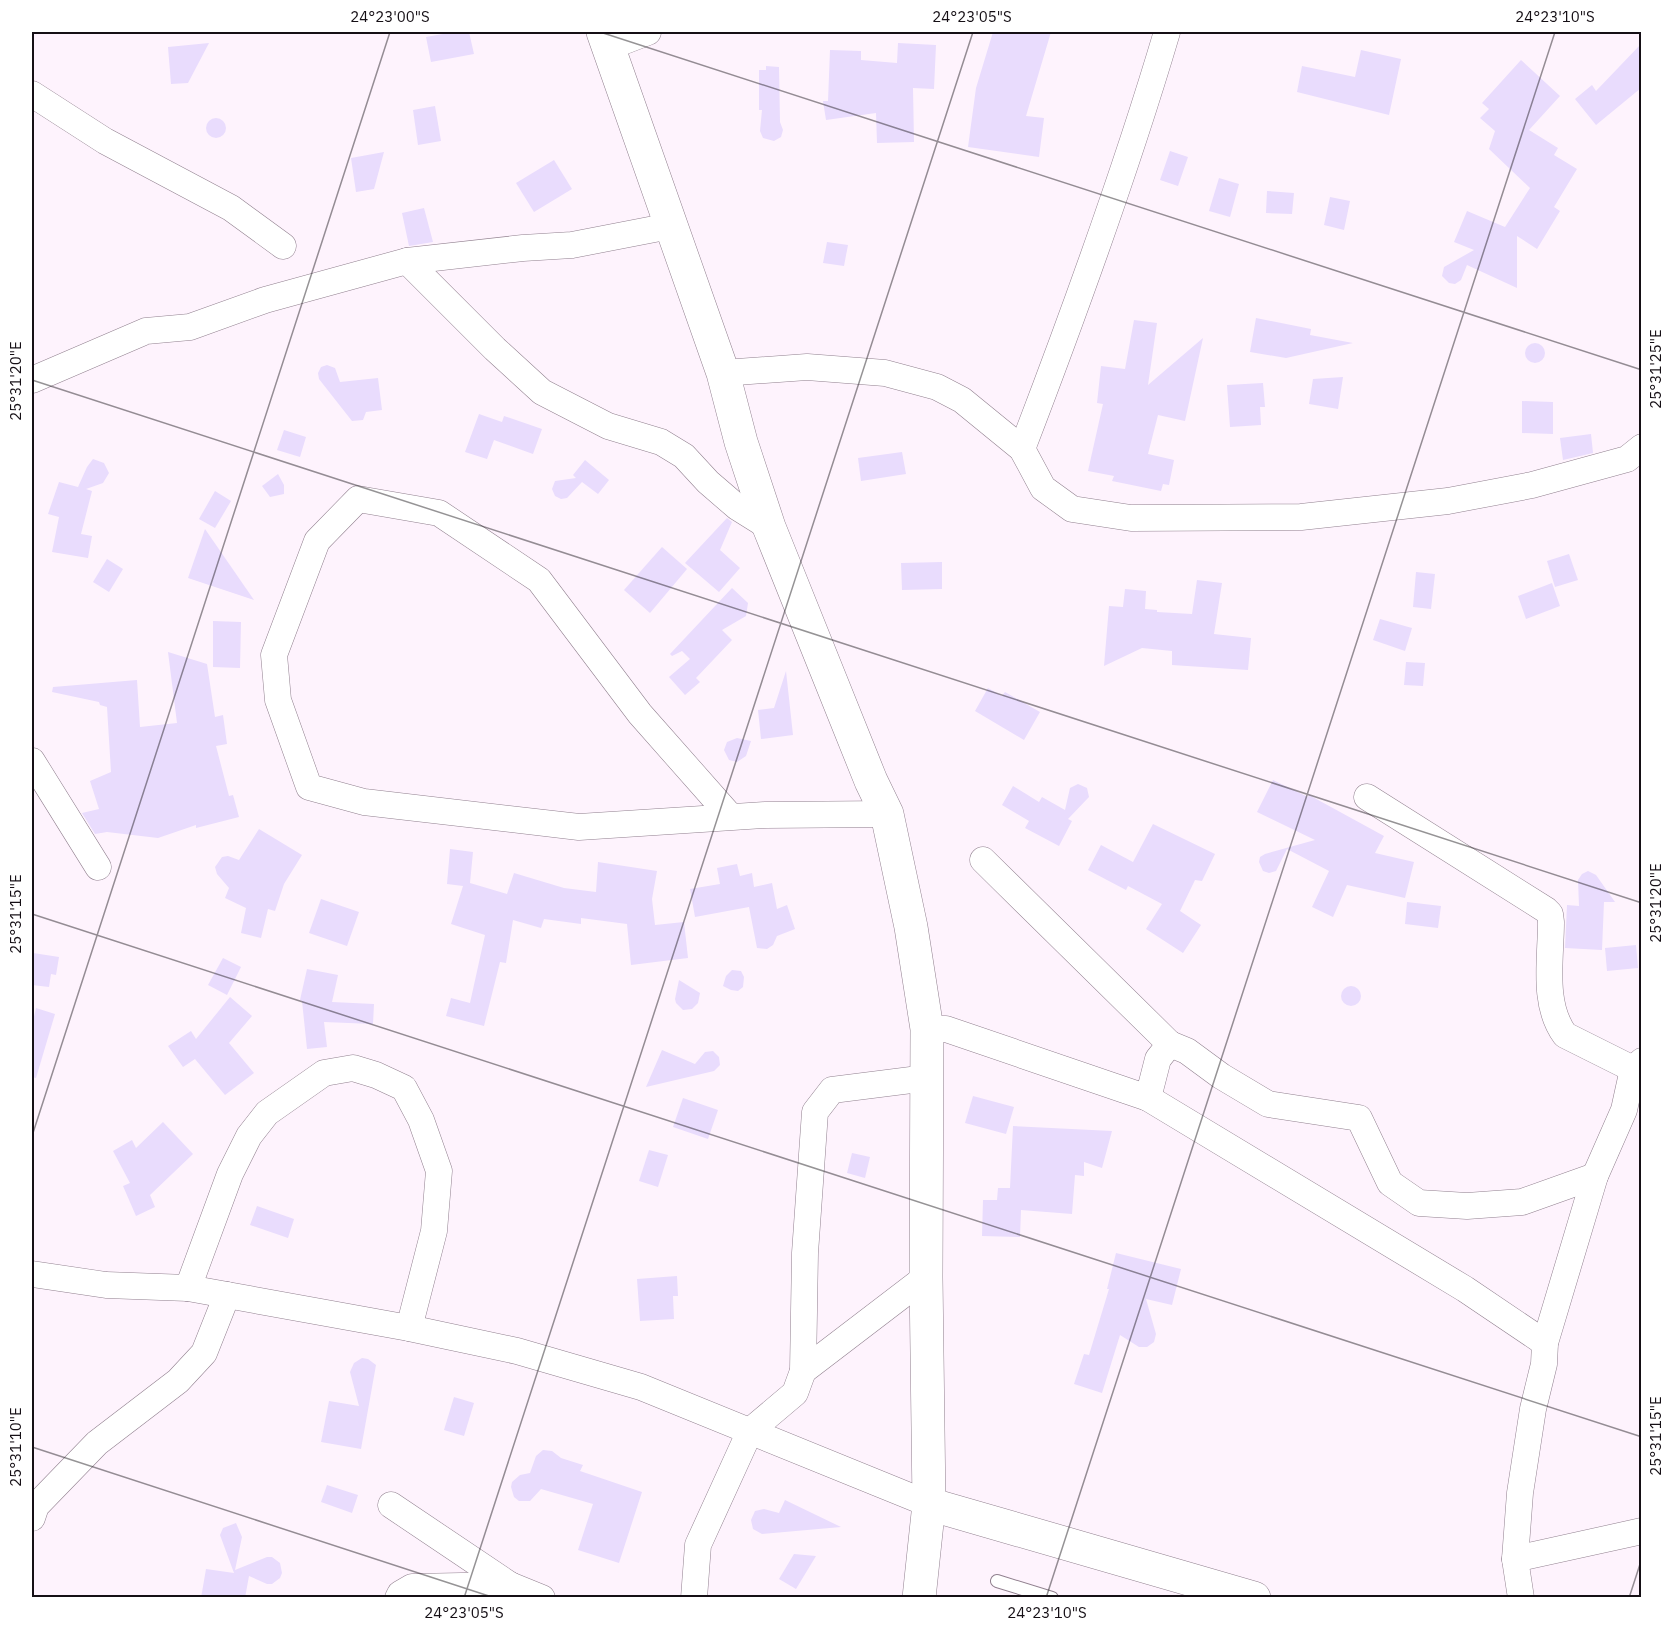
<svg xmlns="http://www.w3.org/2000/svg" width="1673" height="1629" font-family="'IBM Plex Sans',sans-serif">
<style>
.building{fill:#e9dcfd}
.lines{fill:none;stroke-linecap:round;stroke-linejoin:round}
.lane-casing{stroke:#91808f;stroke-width:14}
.street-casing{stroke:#91808f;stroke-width:27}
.secondary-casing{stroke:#91808f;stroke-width:34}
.lane{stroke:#fff;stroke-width:12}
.street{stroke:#fff;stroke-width:26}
.secondary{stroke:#fff;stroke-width:33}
.ticks{fill:none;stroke:#150f15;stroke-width:1.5;stroke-opacity:0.45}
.neatline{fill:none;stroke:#150f15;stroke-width:2}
.ticks-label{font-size:15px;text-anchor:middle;fill:#150f15}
</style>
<rect width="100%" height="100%" fill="#fef3fd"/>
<g class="building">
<path d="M454,32H469L474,54L431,62L426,37Z"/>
<path d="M993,32H1051L1026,116L1044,118L1039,157L968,147L976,88Z"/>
<path d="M209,43L188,83L171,84L168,47Z"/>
<path d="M898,43L936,45L934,89L913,88L914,142L877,143L876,113L826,120L823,101H828L830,50L861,51V60L897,63Z"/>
<path d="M1641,44V88L1596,125L1575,99L1592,85L1596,91Z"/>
<path d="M1361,50L1401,59L1389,115L1297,92L1302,66L1355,77Z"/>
<path d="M1521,60L1560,96L1529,130L1558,148L1554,155L1577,169L1554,207L1560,211L1537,249L1517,236V288L1467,265L1461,280L1455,284L1449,283L1442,276L1444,267L1474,250L1454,242L1467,211L1505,227L1530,188L1489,149L1495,131L1480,118L1489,109L1482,103Z"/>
<path d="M766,66L779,67L780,122L783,130L781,137L774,141L763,138L760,131L762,110H759V70H766Z"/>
<path d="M435,106L441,141L418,145L413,110Z"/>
<circle cx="216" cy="128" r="10"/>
<path d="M1170,151L1188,157L1178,186L1160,180Z"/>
<path d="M384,152L374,189L356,192L351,158Z"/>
<path d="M554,160L572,189L534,212L516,183Z"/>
<path d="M1219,178L1239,184L1230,217L1209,211Z"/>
<path d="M1267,191L1294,193L1292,214L1266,213Z"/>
<path d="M1330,197L1350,201L1344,230L1324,225Z"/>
<path d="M424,208L433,242L409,246L402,213Z"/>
<path d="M827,242L848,245L844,266L823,263Z"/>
<path d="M1256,318L1311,329L1310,335L1353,343L1286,358L1250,352Z"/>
<path d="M1134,320L1157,323L1148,385L1203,338L1185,421L1158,415L1148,454L1174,460L1169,485L1163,484L1161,491L1112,481L1114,476L1088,471L1103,404L1097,403L1101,366L1125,369Z"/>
<circle cx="1535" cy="353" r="10"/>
<path d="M327,365L335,368L340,382L378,378L382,410L366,412L363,420L352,421L319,379L318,373L321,367Z"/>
<path d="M1343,377L1338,409L1309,404L1313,379Z"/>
<path d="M1263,383L1265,407H1260L1261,425L1230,427L1227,385Z"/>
<path d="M1522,401L1553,402V434L1522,433Z"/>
<path d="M479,414L502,422L504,416L542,429L533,454L494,440L487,459L465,452Z"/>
<path d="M284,430L306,437L300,457L277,450Z"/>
<path d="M1591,434L1593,453L1563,460L1560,438Z"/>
<path d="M902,452L906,474L861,481L858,458Z"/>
<path d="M93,459L104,463L109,473L103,483L86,489L92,491L81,534L92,536L88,558L52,552L59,517L48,514L59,482L78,487L87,467Z"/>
<path d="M585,460L609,480L598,494L582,482L567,498L561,499L555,496L552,489L555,481L576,478L573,475Z"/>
<path d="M278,474L284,485V494L270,497L262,486Z"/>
<path d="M215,491L231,501L215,528L199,519Z"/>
<path d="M727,518L732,522L720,550L740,568L719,592L685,563Z"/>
<path d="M205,529L254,600L188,578Z"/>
<path d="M662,547L687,569L650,613L624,590Z"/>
<path d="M1569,554L1578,580L1555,587L1547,561Z"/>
<path d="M107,559L123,569L109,592L93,582Z"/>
<path d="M942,562V589L902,590L901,563Z"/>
<path d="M1416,572L1435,574L1431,609L1413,607Z"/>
<path d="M1197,580L1222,583L1214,634L1251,638L1248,670L1172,665V651L1142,648L1104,666L1109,606L1123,607L1125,589L1146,591L1145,609L1157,610V612L1192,614Z"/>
<path d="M1552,583L1560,606L1526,619L1518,596Z"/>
<path d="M732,588L748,603L746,616L722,630L732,640L696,678L700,682L685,695L669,677L690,659L682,651L672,656L670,654Z"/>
<path d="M1380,619L1412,628L1405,651L1373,640Z"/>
<path d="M213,621L241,622L240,668L213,667Z"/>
<path d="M168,652L207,664L215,717L223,715L227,744L216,746L229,796L233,795L239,817L196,828V825L158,838L107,832L95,834L82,813L99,809L90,781L111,772L107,707L100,705L99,702L52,692L53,687L137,680L140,727L177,723Z"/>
<path d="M1406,662L1425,663L1423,686L1404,685Z"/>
<path d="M786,671L793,735L761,739L758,710L774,708Z"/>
<path d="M988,688L1002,696L1005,692L1040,712L1024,740L975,711Z"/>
<path d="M737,738L751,741L746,756L737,762L729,760L724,750L727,742Z"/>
<path d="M1273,780L1308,797L1309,795L1384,836L1375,853L1414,862L1405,898L1347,885L1333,917L1312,907L1329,871L1287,849L1276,871L1269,873L1263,871L1259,862L1260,857L1265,854L1315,840L1257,812Z"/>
<path d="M1078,784L1087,788L1089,797L1068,819L1072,821L1059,846L1025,828L1029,821L1002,805L1013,786L1039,802L1042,797L1065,810L1070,788Z"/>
<path d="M1153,824L1215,854L1202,881L1195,880L1180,911L1201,925L1183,953L1146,929L1162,904L1128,886L1126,890L1088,870L1101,845L1133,862Z"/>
<path d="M259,829L302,855L284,884L275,911L268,909L261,938L241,933L246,908L225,898L229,888L217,874L215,867L222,857L228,856L239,860Z"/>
<path d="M450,849L473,852L470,883L507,894L514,873L564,888L596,892L598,862L657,871L652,899L655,925L684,922L688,958L631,965L627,924L581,918V924L544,919L541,928L513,920L506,963L500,962L484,1026L446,1016L451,998L470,1003L485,935L451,924L463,886L447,884Z"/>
<path d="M737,864L740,876L752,873L754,887L772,883L777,909L787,905L795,929L777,936L773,945L767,949L757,948L749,907L695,917L690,889L720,884L717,868Z"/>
<path d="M1588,871L1596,875L1615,902H1604L1602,950L1565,948L1567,905L1579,906L1578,880L1582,874Z"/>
<path d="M321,899L359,912L347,946L309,933Z"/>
<path d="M1407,902L1441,906L1438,928L1405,924Z"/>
<path d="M1636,945L1638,968L1607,971L1605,948Z"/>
<path d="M33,953L59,957L56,975L51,974L49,987L32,985Z"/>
<path d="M223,958L241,967L227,995L208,985Z"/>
<path d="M307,969L338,975L332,1002L374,1004L373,1024L324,1022L327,1047L307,1049L302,1001L300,1000Z"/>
<path d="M732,970L741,971L744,977L743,987L738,991L731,990L723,986L726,976Z"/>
<path d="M679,980L700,993L698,1003L692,1009L683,1010L676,1003L675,999Z"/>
<circle cx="1351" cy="996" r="10"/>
<path d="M230,997L252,1016L229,1043L254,1073L225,1095L195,1059L183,1067L168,1046L191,1031L196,1039Z"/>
<path d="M36,1008L55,1014L36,1078L32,1077V1025Z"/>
<path d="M662,1050L695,1064L705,1052L713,1051L719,1057L720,1065L714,1071L646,1087Z"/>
<path d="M973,1096L1014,1107L1006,1134L965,1123Z"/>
<path d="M683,1098L718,1110L708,1139L673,1127Z"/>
<path d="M163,1122L193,1154L150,1195L155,1207L136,1216L123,1186L130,1183L113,1151L132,1140L136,1148Z"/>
<path d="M1013,1126L1112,1131L1102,1168L1084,1162V1176L1075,1175L1072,1214L1021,1210L1020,1237L982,1236L983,1200H997L998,1188H1010Z"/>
<path d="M649,1150L668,1155L658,1187L639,1181Z"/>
<path d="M852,1153L870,1157L865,1178L847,1173Z"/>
<path d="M257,1206L294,1219L288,1238L250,1225Z"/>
<path d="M1116,1253L1181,1269L1172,1305L1146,1299L1156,1334L1154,1342L1147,1347H1139L1120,1335L1102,1393L1074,1384L1084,1354L1089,1355L1109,1289H1107Z"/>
<path d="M677,1276L678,1296H673L674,1319L640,1321L637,1279Z"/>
<path d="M362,1358L368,1359L376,1365L361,1449L321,1442L329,1401L359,1406L350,1372L354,1363Z"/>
<path d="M454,1397L474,1403L464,1436L444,1430Z"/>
<path d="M543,1450L552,1451L561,1458L583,1465L580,1471L642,1492L619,1563L578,1550L593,1504L541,1489L530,1501H519L514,1497L511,1487L512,1482L520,1475L530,1473L536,1456Z"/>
<path d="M327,1485L358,1495L352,1513L321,1502Z"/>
<path d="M785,1500L841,1527L762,1534L753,1529L751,1520L755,1511L764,1509L779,1513Z"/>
<path d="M236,1523L242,1537L235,1570L267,1557H272L280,1563L282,1573L280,1578L272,1584H267L249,1576L245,1598H201L206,1569L234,1573L220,1535L223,1528Z"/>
<path d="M794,1554L816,1556L796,1589L779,1579Z"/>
</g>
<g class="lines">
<defs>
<path id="lane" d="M997,1581L1052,1598"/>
<g id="street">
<path d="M609,47L648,32"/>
<path d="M32,94L105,141L231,208L283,246"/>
<path d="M407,261L495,349L542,392L608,426L661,442L684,456L708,482L737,507L769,527"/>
<path d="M723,373L807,367L885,373L937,387L962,400L1022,449L1043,488L1072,509L1131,518L1301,517L1448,501L1532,485L1627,459L1642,447"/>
<path d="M32,380L146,331L190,327L265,300L407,261L523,248L572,245L670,226"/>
<path d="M1022,449C1075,311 1125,174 1167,32"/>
<path d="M32,761L98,867"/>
<path d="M1367,797L1546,910L1550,914L1551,922C1551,959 1542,1004 1565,1035L1633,1069"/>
<path d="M731,817L640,714L539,580L439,513L358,499L317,541L274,655L278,700L309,787L364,802L579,827L765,815L887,814"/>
<path d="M983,860L1170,1044"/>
<path d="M927,1029H946L1148,1098L1158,1059L1170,1044L1187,1051L1221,1076L1268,1104L1359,1118L1390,1183L1419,1203L1467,1206L1522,1202L1595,1176"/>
<path d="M1148,1098L1465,1289L1545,1343"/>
<path d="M32,1274L106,1285L188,1288L409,1328L517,1351L641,1387L929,1504"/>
<path d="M188,1288L230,1174L249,1136L267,1113L324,1073L353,1068L376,1075L404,1088L421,1120L439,1171L434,1231L409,1328"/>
<path d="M803,1371L926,1277"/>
<path d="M391,1505L510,1585L542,1598"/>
<path d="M32,1518L36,1506L97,1443L178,1381L204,1353L227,1295"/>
<path d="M1515,1559L1642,1531"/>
<path d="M398,1598L400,1594L412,1587L510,1585"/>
<path d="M694,1598L698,1545L750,1431L795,1393L803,1371L805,1253L815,1112L832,1090L927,1078"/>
<path d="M1521,1598L1515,1559L1520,1493L1533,1409L1544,1364L1545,1343L1595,1176L1624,1110L1633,1069L1642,1061"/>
</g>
<g id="secondary">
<path d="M603,32L723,373L741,442L769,527L871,781L887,814L911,927L927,1029L926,1277L929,1504L919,1598"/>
<path d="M929,1504L1254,1598"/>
</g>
</defs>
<use href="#lane" class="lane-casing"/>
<use href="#street" class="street-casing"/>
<use href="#secondary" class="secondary-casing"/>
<use href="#lane" class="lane"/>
<use href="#street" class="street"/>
<use href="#secondary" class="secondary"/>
</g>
<path class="ticks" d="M600,32L1642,370M32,380L1642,903M32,914L1642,1437M32,1136L390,32M32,1447L495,1598M464,1598L973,32M1046,1598L1555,32M1629,1598L1642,1558"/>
<rect width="1673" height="1629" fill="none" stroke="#ffffff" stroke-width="66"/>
<rect x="33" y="33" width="1607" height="1563" class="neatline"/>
<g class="ticks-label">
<text x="390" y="22">24°23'00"S</text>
<text x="972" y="22">24°23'05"S</text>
<text x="1555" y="22">24°23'10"S</text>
<text transform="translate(1656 369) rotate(-90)" y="5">25°31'25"E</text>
<text transform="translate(16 381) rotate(-90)" y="5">25°31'20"E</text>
<text transform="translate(1656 903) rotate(-90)" y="5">25°31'20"E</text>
<text transform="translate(16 914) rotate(-90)" y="5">25°31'15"E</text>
<text transform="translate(1656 1436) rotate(-90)" y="5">25°31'15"E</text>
<text transform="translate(16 1447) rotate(-90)" y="5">25°31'10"E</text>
<text x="464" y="1618">24°23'05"S</text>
<text x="1047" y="1618">24°23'10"S</text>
</g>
</svg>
